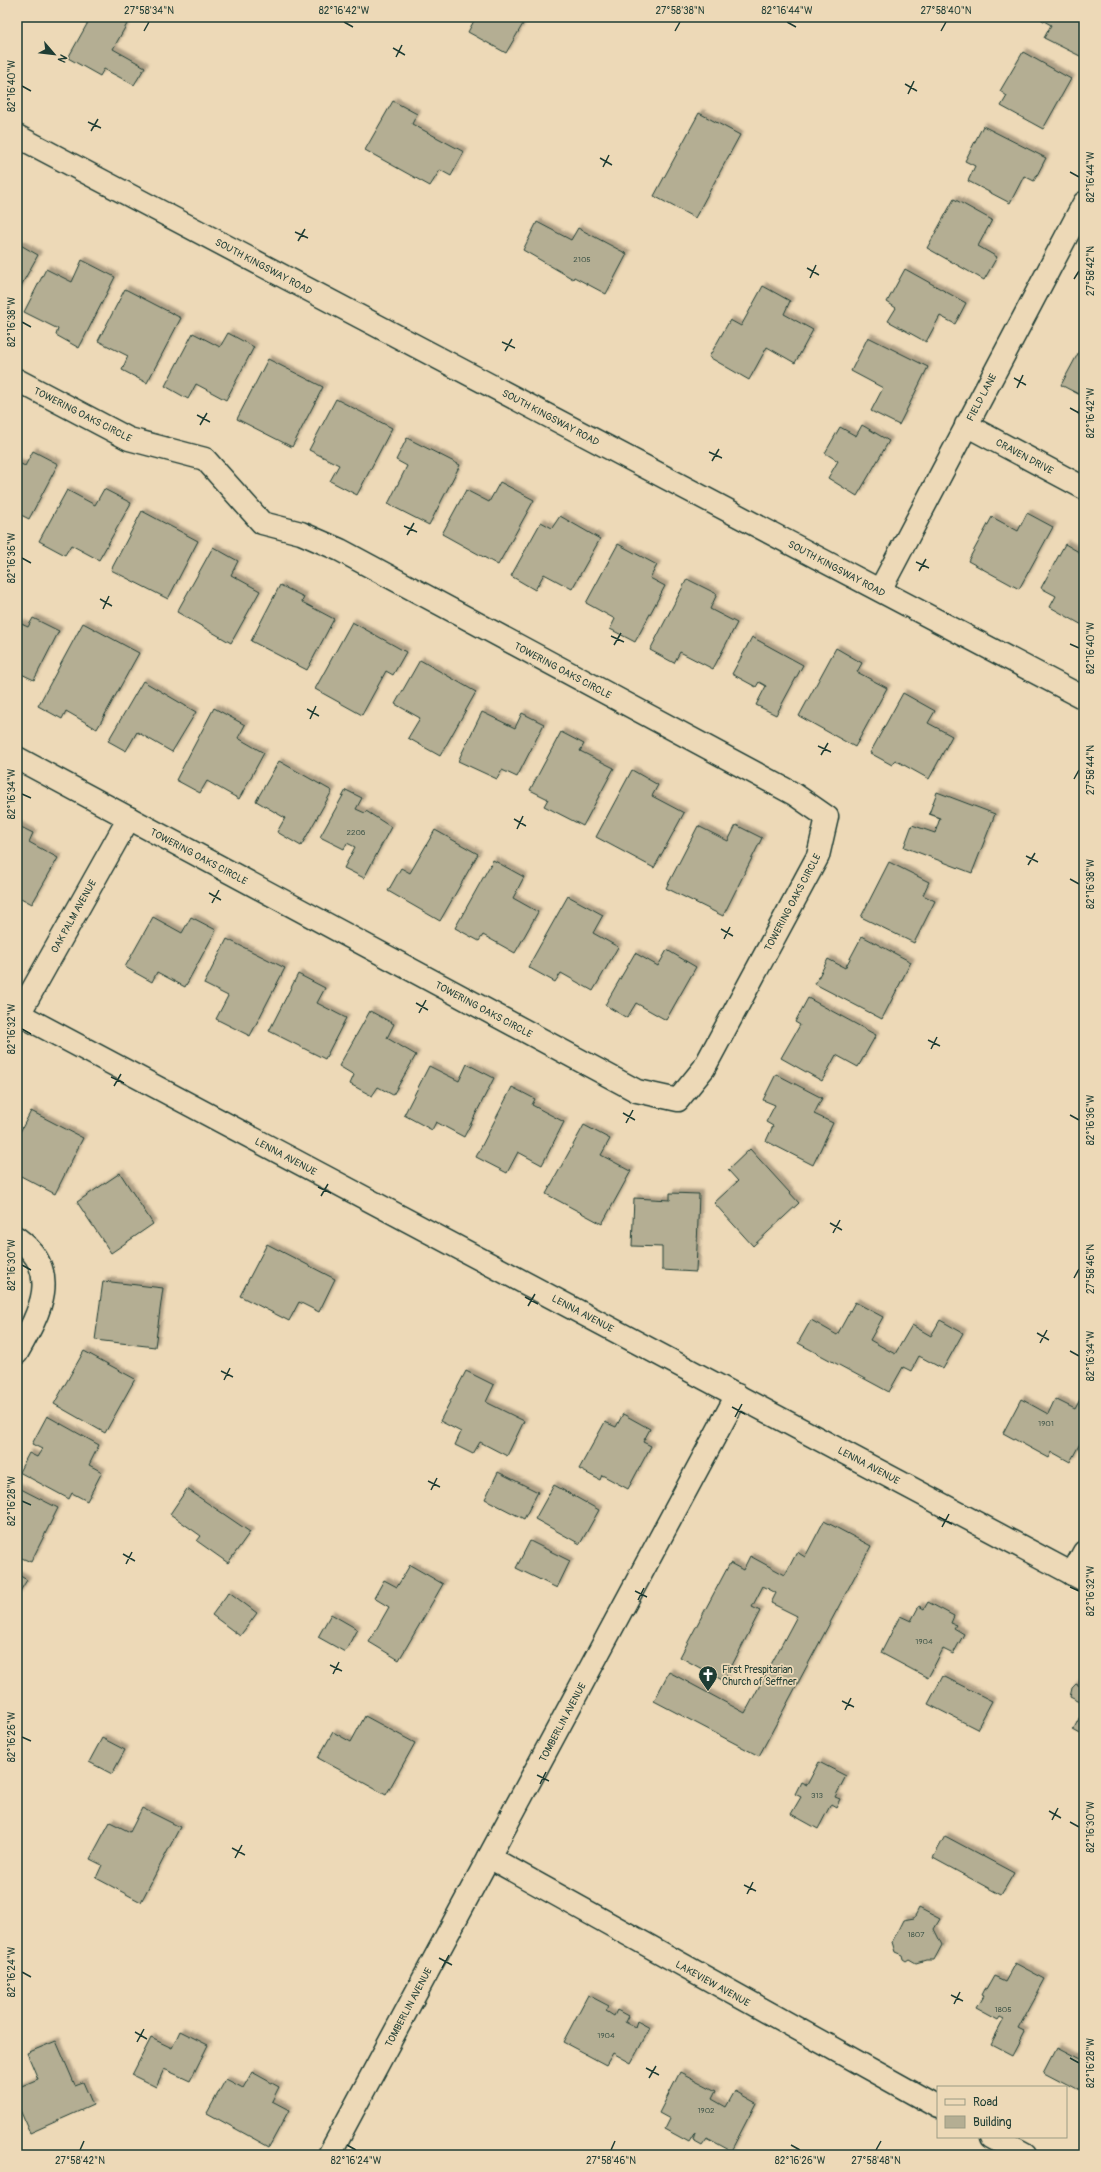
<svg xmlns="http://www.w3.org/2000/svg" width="1101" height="2172" font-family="Pangolin,sans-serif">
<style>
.building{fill:#b4ae93;stroke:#1f3d34;filter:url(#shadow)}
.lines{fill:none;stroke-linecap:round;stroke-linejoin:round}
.minor-casing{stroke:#1f3d34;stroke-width:25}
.minor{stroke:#edd9b7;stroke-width:22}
.ticks{fill:none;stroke:#1f3d34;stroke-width:1.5}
.labels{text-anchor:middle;stroke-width:3.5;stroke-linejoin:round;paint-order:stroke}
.number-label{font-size:8px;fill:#44594c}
.street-label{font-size:10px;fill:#1f3d34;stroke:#edd9b7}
.poi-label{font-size:10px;fill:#1f3d34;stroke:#edd9b7;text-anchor:start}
.neatline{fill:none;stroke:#1f3d34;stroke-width:1.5}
.ticks-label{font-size:10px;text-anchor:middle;fill:#1f3d34}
</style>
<defs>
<filter id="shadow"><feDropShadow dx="3.5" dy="-3.5" stdDeviation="1" flood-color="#0004"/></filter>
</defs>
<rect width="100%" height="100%" fill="#edd9b7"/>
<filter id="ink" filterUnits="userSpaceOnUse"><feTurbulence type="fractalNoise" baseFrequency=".025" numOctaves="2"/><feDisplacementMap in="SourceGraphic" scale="8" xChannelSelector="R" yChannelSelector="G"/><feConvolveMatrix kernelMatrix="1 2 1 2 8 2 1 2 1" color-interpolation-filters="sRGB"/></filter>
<g filter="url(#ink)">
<g class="building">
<path d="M91,17H114L127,24L113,49L145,67L134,85L104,69L100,76L68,58Z"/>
<path d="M476,17H527L506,53L468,32Z"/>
<path d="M1043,17H1084V58L1044,38L1051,25L1042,20Z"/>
<path d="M1023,52L1071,79L1043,129L1001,106L1007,96L1000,91Z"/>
<path d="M393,101L417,114L412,124L464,152L451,176L440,170L430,186L365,150Z"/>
<path d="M699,113L740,135L695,218L654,196Z"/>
<path d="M983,126L1046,158L1034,181L1024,176L1010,203L968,181L975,166L965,161Z"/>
<path d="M954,199L992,220L978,246L997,257L984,280L927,248Z"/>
<path d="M537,222L571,240L578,228L627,254L606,294L574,277L573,279L523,250Z"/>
<path d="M17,243L38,255L17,293Z"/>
<path d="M82,260L115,277L79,348L56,335L58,329L24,312L46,269L72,282Z"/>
<path d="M905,269L966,303L955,324L940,316L926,342L888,321L896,308L887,302Z"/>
<path d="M763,286L790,301L784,314L813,330L795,363L767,347L749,380L709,357L730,320L741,326Z"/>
<path d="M125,289L181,318L147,383L122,370L128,356L98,341Z"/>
<path d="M193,333L220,347L228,333L254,347L226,400L196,384L188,399L165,386Z"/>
<path d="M868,337L928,367L899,425L871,411L883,388L851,371Z"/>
<path d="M1082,346L1084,347V397L1061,385Z"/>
<path d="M268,359L323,387L292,447L237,419Z"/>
<path d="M336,399L392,428L357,495L330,481L339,465L309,450Z"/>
<path d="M1084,402V417L1078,414Z"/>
<path d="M862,425L889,441L857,496L828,478L838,461L825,453L840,427L856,436Z"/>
<path d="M407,438L460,465L429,525L388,504L407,466L396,460Z"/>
<path d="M33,451L58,464L29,519L17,513V462L25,466Z"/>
<path d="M500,482L534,500L498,565L442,534L466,490L489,502Z"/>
<path d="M104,489L131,503L99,560L71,545L65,555L39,541L67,490L95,505Z"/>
<path d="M142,511L198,541L168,599L111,570Z"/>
<path d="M1027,513L1053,527L1019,589L968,561L992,517L1018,531Z"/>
<path d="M560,516L600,539L572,589L544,574L535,590L511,576L541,522L552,528Z"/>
<path d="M618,544L657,565L650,578L665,586L635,642L610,629L615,619L586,603Z"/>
<path d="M1065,544L1084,555V626L1050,607L1056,596L1041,588Z"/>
<path d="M213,547L238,561L231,575L260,591L231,643L177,612Z"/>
<path d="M687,579L717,594L710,609L737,623L713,669L680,652L674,663L650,650Z"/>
<path d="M280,585L304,597L302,602L334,619L307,670L251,641Z"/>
<path d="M33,618L59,631L34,680L17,672V622L28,627Z"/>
<path d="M352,622L406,652L393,675L386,671L362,715L315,689Z"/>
<path d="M83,623L139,653L97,729L66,711L62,719L38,706Z"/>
<path d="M752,637L803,665L776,715L756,705L766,686L759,682L756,687L732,674Z"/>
<path d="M836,648L862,663L857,672L887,688L855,747L799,716Z"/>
<path d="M420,660L476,692L440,756L408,738L420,718L395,704Z"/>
<path d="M143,681L196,712L172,752L137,732L126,751L108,741Z"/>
<path d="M903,693L935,711L928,723L952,736L929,779L895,760L892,765L870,753Z"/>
<path d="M214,708L245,725L238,738L264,753L239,799L207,781L200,793L176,780Z"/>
<path d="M482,712L515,728L522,713L544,724L517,777L502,770L497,779L458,761Z"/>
<path d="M561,732L584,744L580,751L614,768L583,826L544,806L548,799L530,790Z"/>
<path d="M279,761L332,791L301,846L277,832L285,818L256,801Z"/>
<path d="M632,770L658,785L652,796L684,813L654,868L596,837Z"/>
<path d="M346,790L362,798L356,809L365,813L366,811L391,827L364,878L344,868L355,847L347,843L344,849L320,837Z"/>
<path d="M937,792L995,814L972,873L904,847L912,825L935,833L940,818L929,814Z"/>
<path d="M17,825L33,833L29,842L58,858L32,904L17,896Z"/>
<path d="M736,825L762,838L723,916L666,888L698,826L728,841Z"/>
<path d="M435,830L478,854L440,921L388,891L401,868L410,873Z"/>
<path d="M493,860L524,877L513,898L538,912L515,953L483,935L479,941L455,928Z"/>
<path d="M889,862L929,882L923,895L935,901L914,943L861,917Z"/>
<path d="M568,896L603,915L593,933L618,947L593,991L561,973L555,982L528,967Z"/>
<path d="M153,917L182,933L191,917L216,930L185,987L157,972L152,982L125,967Z"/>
<path d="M862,936L911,962L882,1019L815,984L828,959L845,968Z"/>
<path d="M227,939L285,968L250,1036L216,1019L228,996L204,984Z"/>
<path d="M667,950L696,967L666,1020L636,1003L627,1018L605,1005L635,953L658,966Z"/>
<path d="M298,974L325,988L317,1003L346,1018L325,1059L269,1031Z"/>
<path d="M808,998L876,1035L858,1067L836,1055L822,1081L781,1058L800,1025L795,1022Z"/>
<path d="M370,1011L394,1024L387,1038L416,1055L393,1095L378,1087L372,1096L350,1084L354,1075L339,1066Z"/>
<path d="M467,1064L494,1078L464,1137L436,1122L432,1130L404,1115L429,1066L459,1081Z"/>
<path d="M776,1074L822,1098L814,1114L833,1123L813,1165L766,1141L773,1126L766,1122L775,1105L763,1100Z"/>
<path d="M512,1087L535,1099L532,1105L564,1122L542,1165L518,1152L507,1173L476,1157Z"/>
<path d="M31,1111L83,1138L55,1194L17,1174V1138Z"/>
<path d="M584,1125L610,1139L601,1155L631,1171L602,1224L546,1194Z"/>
<path d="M750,1149L799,1203L753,1246L714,1203L738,1181L728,1170Z"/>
<path d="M120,1173L153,1224L111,1253L77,1202Z"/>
<path d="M670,1193L699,1194L696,1272L662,1270V1247L632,1246L634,1198L670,1200Z"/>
<path d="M267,1244L335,1279L319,1312L299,1302L289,1321L240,1296Z"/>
<path d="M103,1281L163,1288L155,1347L95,1340Z"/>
<path d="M855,1302L883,1317L870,1340L895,1354L912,1325L931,1336L940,1320L963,1333L943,1369L919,1356L911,1371L903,1367L889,1392L798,1343L811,1320L837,1335Z"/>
<path d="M84,1351L135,1379L105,1433L54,1404Z"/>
<path d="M466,1371L494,1385L486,1402L524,1421L507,1456L480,1442L473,1454L455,1445L461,1432L440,1421Z"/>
<path d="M1084,1392V1436L1070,1462L1052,1452L1049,1458L1003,1433L1021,1399L1048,1414L1055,1399L1075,1409Z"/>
<path d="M623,1414L650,1429L643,1442L651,1446L628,1489L602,1475L600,1480L579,1469L605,1422L616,1427Z"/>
<path d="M47,1416L99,1445L89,1465L102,1472L87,1501L72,1493L69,1499L19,1472L29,1453L37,1457L42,1449L32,1444Z"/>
<path d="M498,1472L538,1492L524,1519L485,1499Z"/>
<path d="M554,1485L599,1510L580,1544L535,1519Z"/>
<path d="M17,1487L58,1508L31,1562L17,1556Z"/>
<path d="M187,1489L250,1532L228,1563L197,1541L201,1536L170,1514Z"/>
<path d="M824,1521L871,1546L759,1756L654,1701L669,1672L745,1713L797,1616L771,1603L776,1593L763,1586L752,1607L760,1611L724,1681L680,1657L730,1563L743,1570L750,1556L785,1575L797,1552L805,1557Z"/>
<path d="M530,1541L570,1561L557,1588L516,1568Z"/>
<path d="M410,1565L443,1584L399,1660L369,1642L389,1607L374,1598L384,1580L397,1587Z"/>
<path d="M17,1574L27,1580L17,1596Z"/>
<path d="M229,1592L257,1613L240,1636L212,1615Z"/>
<path d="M928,1602L954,1616L951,1623L956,1625L954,1628L964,1634L953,1654L943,1649L928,1678L881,1653L900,1616L911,1621L919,1606L924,1609Z"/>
<path d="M331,1614L357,1629L345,1652L318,1637Z"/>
<path d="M943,1676L992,1701L977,1729L928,1704Z"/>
<path d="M1076,1684L1084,1688V1704L1070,1697L1072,1688Z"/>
<path d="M1084,1709V1736L1073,1730Z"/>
<path d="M365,1716L415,1743L386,1795L318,1758L333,1732L351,1742Z"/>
<path d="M102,1738L125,1750L112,1774L89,1762Z"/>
<path d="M819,1762L846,1776L835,1797L840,1799L836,1807L831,1804L818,1829L791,1814L801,1797L795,1794L801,1782L807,1785Z"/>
<path d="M142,1808L180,1827L141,1902L96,1878L102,1865L90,1859L110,1822L130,1832Z"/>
<path d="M945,1836L1014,1873L1001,1895L933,1858Z"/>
<path d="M919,1908L940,1919L934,1929L942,1945L934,1960H926L916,1963L909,1959L906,1961L903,1959L902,1955L895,1952L892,1942L903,1920L914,1918Z"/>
<path d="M1015,1963L1045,1979L1018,2029L1024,2032L1012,2055L991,2044L1004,2019L1000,2017L998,2020L976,2008L983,1996L981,1995L984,1989L986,1990L994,1976L1005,1981Z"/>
<path d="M588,1995L609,2006L606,2011L614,2016L617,2010L628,2016L625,2022L635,2027L637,2021L650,2028L631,2063L613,2053L606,2065L563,2042Z"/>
<path d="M180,2031L208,2045L190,2081L164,2069L156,2087L132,2075L151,2038L172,2048Z"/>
<path d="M56,2041L75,2085L83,2082L93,2105L30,2133L17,2103V2088L38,2079L27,2053Z"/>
<path d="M1057,2047L1082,2060L1084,2056V2093L1044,2072Z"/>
<path d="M252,2072L279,2087L272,2101L289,2110L269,2147L207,2113L226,2079L243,2088Z"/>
<path d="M680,2072L716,2091L712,2099L726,2107L735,2091L756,2103L731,2151L707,2138L702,2145L693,2140L695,2132L689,2142L665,2129L670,2119L659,2113Z"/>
</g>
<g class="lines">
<defs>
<g id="minor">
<path d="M17,136L1084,698"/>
<path d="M17,380L129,439L205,459L262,523L301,533L340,550L794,794L827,817L818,856L704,1068L678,1100L637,1091L17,758"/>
<path d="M966,425L1084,488"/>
<path d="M880,590L1084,203"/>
<path d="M17,1013L1084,1580"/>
<path d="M19,1014L129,818"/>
<path d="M17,1238C63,1272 40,1312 17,1353"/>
<path d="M1072,1574L1084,1552"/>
<path d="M489,1857L938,2107"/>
<path d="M992,2137L1025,2155"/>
<path d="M329,2155L737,1395"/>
</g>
</defs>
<use href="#minor" class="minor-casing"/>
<use href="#minor" class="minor"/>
</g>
</g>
<path class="ticks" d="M344,22L353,27M787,22L796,27M144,31L149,22M675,31L680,22M941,31L946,22M393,48L405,55M396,57L402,45M905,84L917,91M22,86L31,91M908,94L914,81M88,122L101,128M91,131L98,119M600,158L612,165M603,167L609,155M1070,172L1079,177M295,232L308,238M298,241L305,229M807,268L819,275M810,278L816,265M1074,279L1079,271M22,322L31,327M502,342L515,348M505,351L512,339M1014,378L1026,385M1017,388L1023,375M1070,408L1079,413M197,415L210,422M200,425L207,413M709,452L722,458M712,461L719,449M404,526L417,532M407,535L414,523M22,558L31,563M916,562L929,568M919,571L926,559M100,599L112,606M103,609L109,596M611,636L624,642M1070,644L1079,648M614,645L621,633M307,709L319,716M310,719L316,706M818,746L831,752M821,755L828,743M1074,779L1079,770M22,794L31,798M514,819L526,826M517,829L523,816M1026,856L1038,862M1028,865L1035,853M1070,879L1079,884M209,893L221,900M212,903L219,890M721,929L733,936M724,939L730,927M416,1003L428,1010M419,1013L426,1000M22,1029L31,1034M928,1040L940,1046M931,1049L937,1037M111,1077L124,1083M114,1086L121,1074M623,1113L635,1120M1070,1115L1079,1120M626,1123L633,1110M318,1187L331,1193M321,1196L328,1184M830,1223L842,1230M833,1233L840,1220M22,1265L31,1270M1074,1278L1079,1269M525,1297L538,1304M528,1306L535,1294M1037,1333L1049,1340M1040,1343L1047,1330M1070,1351L1079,1356M221,1371L233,1377M224,1380L230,1368M732,1407L745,1414M735,1417L742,1404M428,1481L440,1487M431,1490L437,1478M22,1501L31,1505M939,1517L952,1524M942,1527L949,1514M123,1554L135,1561M126,1564L132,1552M1070,1587L1079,1591M635,1591L647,1597M638,1600L644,1588M330,1665L342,1671M333,1674L339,1662M842,1701L854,1707M845,1710L851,1698M22,1737L31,1741M537,1775L549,1781M540,1784L546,1772M1049,1811L1061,1818M1052,1820L1058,1808M1070,1822L1079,1827M232,1848L245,1855M235,1858L242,1845M744,1885L756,1891M747,1894L753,1882M439,1958L452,1965M442,1968L449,1955M22,1972L31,1977M951,1995L963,2001M954,2004L960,1992M135,2032L147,2039M137,2042L144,2029M1070,2058L1079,2063M646,2068L659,2075M649,2078L656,2066M347,2145L356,2150M791,2145L800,2150M80,2150L84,2141M611,2150L615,2141M876,2150L881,2141"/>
<defs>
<symbol id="church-pin" viewBox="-11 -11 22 30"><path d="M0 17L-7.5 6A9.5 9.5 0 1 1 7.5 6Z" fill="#1f3d34" stroke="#edd9b7"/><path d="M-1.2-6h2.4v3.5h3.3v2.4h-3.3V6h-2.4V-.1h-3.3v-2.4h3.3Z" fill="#fff"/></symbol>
</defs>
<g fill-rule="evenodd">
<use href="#church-pin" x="697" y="1664" width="22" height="30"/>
</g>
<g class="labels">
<g class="number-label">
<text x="582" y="262">2105</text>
<text x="356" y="835">2206</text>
<text x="1046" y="1426">1901</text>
<text x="924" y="1644">1904</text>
<text x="817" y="1798">313</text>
<text x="916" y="1937">1807</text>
<text x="1003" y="2012">1805</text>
<text x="606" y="2038">1904</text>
<text x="706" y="2113">1902</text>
</g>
<g class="street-label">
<text transform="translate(264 266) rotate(28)" y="4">SOUTH KINGSWAY ROAD</text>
<text transform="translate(981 397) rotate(-62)" y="4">FIELD LANE</text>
<text transform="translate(83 414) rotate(27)" y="4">TOWERING OAKS CIRCLE</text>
<text transform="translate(551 417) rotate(28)" y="4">SOUTH KINGSWAY ROAD</text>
<text transform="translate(1025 456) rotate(28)" y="4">CRAVEN DRIVE</text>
<text transform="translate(837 568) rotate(28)" y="4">SOUTH KINGSWAY ROAD</text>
<text transform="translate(563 670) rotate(28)" y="4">TOWERING OAKS CIRCLE</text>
<text transform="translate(199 856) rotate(28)" y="4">TOWERING OAKS CIRCLE</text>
<text transform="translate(792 902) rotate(-62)" y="4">TOWERING OAKS CIRCLE</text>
<text transform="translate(73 916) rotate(-61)" y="4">OAK PALM AVENUE</text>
<text transform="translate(484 1009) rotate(28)" y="4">TOWERING OAKS CIRCLE</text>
<text transform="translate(286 1156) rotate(28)" y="4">LENNA AVENUE</text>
<text transform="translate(583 1313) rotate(28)" y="4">LENNA AVENUE</text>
<text transform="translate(869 1465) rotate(28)" y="4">LENNA AVENUE</text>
<text transform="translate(562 1722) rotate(-62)" y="4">TOMBERLIN AVENUE</text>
<text transform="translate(713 1983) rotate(29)" y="4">LAKEVIEW AVENUE</text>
<text transform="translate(408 2007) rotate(-62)" y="4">TOMBERLIN AVENUE</text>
</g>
<g class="poi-label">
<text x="722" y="1673">First Prespitarian<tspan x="722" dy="12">Church of Seffner</tspan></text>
</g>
</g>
<rect width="1101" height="2172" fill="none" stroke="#edd9b7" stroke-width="44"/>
<rect x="937" y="2086" width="130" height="52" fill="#edd9b7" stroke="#9b9b83"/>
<rect x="945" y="2099" width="20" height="6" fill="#edd9b7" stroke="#9b9b83"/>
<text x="973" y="2106" font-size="12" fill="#1f3d34">Road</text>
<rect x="945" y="2116" width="20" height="12" fill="#b4ae93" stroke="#9b9b83"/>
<text x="973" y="2126" font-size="12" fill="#1f3d34">Building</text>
<g transform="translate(54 54) rotate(118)" stroke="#edd9b7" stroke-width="3" paint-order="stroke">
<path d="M0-3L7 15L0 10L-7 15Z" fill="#1f3d34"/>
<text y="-6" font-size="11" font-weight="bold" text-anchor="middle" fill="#1f3d34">N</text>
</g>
<rect x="22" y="22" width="1057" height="2128" class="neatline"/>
<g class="ticks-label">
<text x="149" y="14">27°58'34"N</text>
<text x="344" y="14">82°16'42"W</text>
<text x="680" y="14">27°58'38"N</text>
<text x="787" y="14">82°16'44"W</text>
<text x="946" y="14">27°58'40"N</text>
<text transform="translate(11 86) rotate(-90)" y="4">82°16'40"W</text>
<text transform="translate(1090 177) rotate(-90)" y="4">82°16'44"W</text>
<text transform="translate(1090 271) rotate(-90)" y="4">27°58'42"N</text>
<text transform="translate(11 322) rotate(-90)" y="4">82°16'38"W</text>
<text transform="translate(1090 413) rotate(-90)" y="4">82°16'42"W</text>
<text transform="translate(11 558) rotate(-90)" y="4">82°16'36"W</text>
<text transform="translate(1090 648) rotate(-90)" y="4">82°16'40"W</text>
<text transform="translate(1090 770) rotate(-90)" y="4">27°58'44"N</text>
<text transform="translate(11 794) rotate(-90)" y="4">82°16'34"W</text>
<text transform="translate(1090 884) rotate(-90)" y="4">82°16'38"W</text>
<text transform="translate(11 1029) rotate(-90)" y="4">82°16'32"W</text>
<text transform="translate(1090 1120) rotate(-90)" y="4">82°16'36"W</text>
<text transform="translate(11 1265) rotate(-90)" y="4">82°16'30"W</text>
<text transform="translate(1090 1269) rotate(-90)" y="4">27°58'46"N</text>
<text transform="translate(1090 1356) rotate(-90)" y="4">82°16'34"W</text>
<text transform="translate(11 1501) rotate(-90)" y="4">82°16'28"W</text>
<text transform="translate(1090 1591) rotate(-90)" y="4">82°16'32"W</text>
<text transform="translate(11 1737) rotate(-90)" y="4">82°16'26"W</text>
<text transform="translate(1090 1827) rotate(-90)" y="4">82°16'30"W</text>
<text transform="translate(11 1972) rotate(-90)" y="4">82°16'24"W</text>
<text transform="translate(1090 2063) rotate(-90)" y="4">82°16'28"W</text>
<text x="80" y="2164">27°58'42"N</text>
<text x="356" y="2164">82°16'24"W</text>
<text x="611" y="2164">27°58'46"N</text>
<text x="800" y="2164">82°16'26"W</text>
<text x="876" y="2164">27°58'48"N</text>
</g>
</svg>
